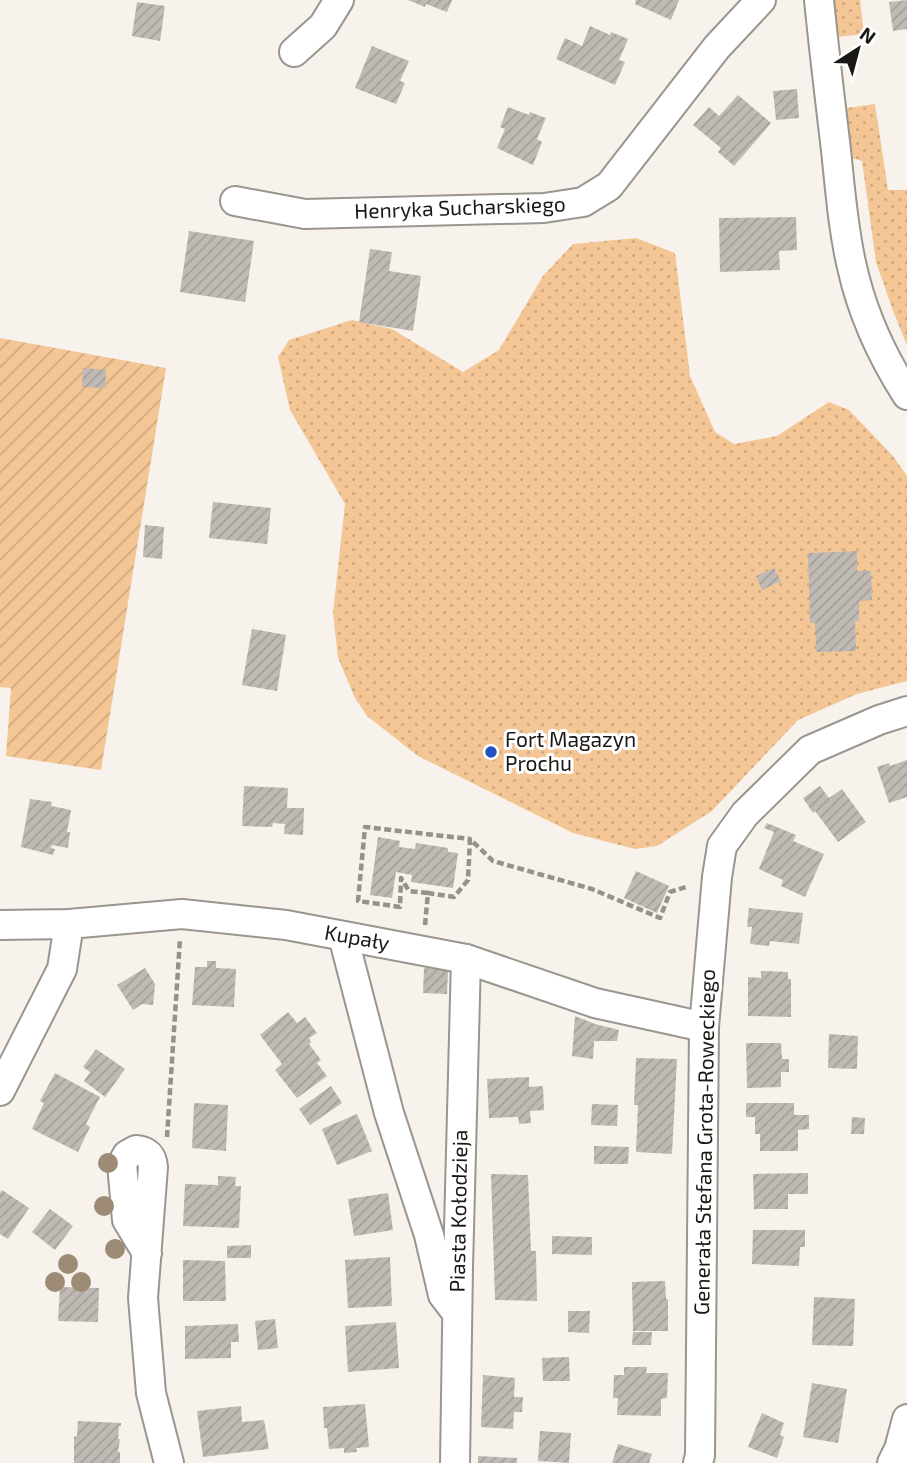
<svg xmlns="http://www.w3.org/2000/svg" width="907" height="1463" font-family="'Exo 2',sans-serif">
<style>
.grass{fill:url(#grass-dots)}
.garden{fill:url(#garden-furrows)}
.building{fill:url(#building-hatch)}
.lines{fill:none;stroke-linecap:round;stroke-linejoin:round}
.street-casing{stroke:#9a958f;stroke-width:32}
.path{stroke:#95918c;stroke-width:4.5;stroke-dasharray:7 3.5;stroke-linecap:butt}
.street{stroke:#fff;stroke-width:28}
.tree{fill:#9d8b75}
.poi-dot{fill:#2453c1;stroke:#fff;stroke-width:2.5}
.labels{text-anchor:middle;stroke-width:6;stroke-linejoin:round;paint-order:stroke}
.street-label{font-size:21px;fill:#1a1815;stroke:#fff}
.poi-label{font-size:21px;fill:#1a1815;stroke:#fff;text-anchor:start}
</style>
<defs>
<pattern id="grass-dots" width="8" height="8" patternUnits="userSpaceOnUse" patternTransform="scale(1.75)"><rect width="8" height="8" fill="#f4c695"/><path d="M2 2h.1M6 6h.1" fill="none" stroke="#d1a980" stroke-width="1.8" stroke-linecap="round"/></pattern>
<pattern id="garden-furrows" width="10" height="10" patternUnits="userSpaceOnUse" patternTransform="scale(1.75)"><rect width="10" height="10" fill="#f4c695"/><path d="M-1 1l2-2M0 10L10 0M9 11l2-2" fill="none" stroke="#d1a980"/></pattern>
<pattern id="building-hatch" width="6" height="6" patternUnits="userSpaceOnUse" patternTransform="scale(1.75)"><rect width="6" height="6" fill="#c0bab4"/><path d="M-1 1l2-2M0 6l6-6M5 7l2-2" fill="none" stroke="#a49f9a"/></pattern>
</defs>
<rect width="100%" height="100%" fill="#f8f2ec"/>
<g class="grass">
<path d="M833,0H860L864,34L837,37Z"/>
<path d="M875,104L888,190H907V345L893,311L876,262L862,161L851,158L846,108Z"/>
<path d="M636,238L675,253L690,376L715,432L734,444L777,436L829,402L849,410L893,456L907,476V681L857,694L798,720L712,811L657,846L635,849L573,833L418,756L367,716L355,698L338,658L333,613L345,504L290,410L278,357L289,340L352,320L392,329L463,372L499,350L543,276L573,244Z"/>
</g>
<path class="garden" d="M0,338L166,368L101,770L6,756L11,688L0,687Z"/>
<g class="building">
<path d="M408,0H452L447,12L426,4L425,7Z"/>
<path d="M636,0H679L671,20L635,4Z"/>
<path d="M907,0V29L893,31L889,2Z"/>
<path d="M137,2L165,6L160,41L132,36Z"/>
<path d="M590,26L610,35L611,32L628,39L619,60L625,62L615,85L556,59L565,38L582,46Z"/>
<path d="M372,46L409,61L400,81L405,83L396,104L355,88Z"/>
<path d="M797,89L799,118L776,120L773,91Z"/>
<path d="M738,95L771,123L734,166L718,152L721,148L693,125L709,107L719,116Z"/>
<path d="M508,107L529,115L530,112L546,118L537,139L542,142L533,165L497,148L505,129L500,127Z"/>
<path d="M796,217L797,250L779,251L780,270L720,272L719,218Z"/>
<path d="M189,231L254,241L245,302L180,292Z"/>
<path d="M370,249L392,252L389,271L421,276L413,331L359,322Z"/>
<path d="M83,368L106,370L105,388L82,387Z"/>
<path d="M213,502L271,508L267,544L209,538Z"/>
<path d="M145,525L164,527L162,559L143,557Z"/>
<path d="M857,551V571H871L872,600L859,601V621H855L856,651L816,652L815,623H810L808,553Z"/>
<path d="M774,568L781,581L762,590L756,576Z"/>
<path d="M252,629L286,635L277,691L242,685Z"/>
<path d="M907,760V797L889,803L877,767L889,763L890,766Z"/>
<path d="M244,786L288,788L287,808H304L303,835L284,834L285,824L273,823L272,827L242,826Z"/>
<path d="M820,786L829,798L842,789L866,822L838,842L815,811L813,813L803,798Z"/>
<path d="M30,799L52,802L51,806L71,810L67,832H70L68,848L52,845L51,848L55,849L53,855L21,847Z"/>
<path d="M767,823L796,835L793,841L824,854L805,897L781,886L783,880L759,869L774,832L764,828Z"/>
<path d="M378,837L400,841L399,847L415,849L416,843L448,848V852L458,853L453,888L411,882L412,875L396,872L392,898L370,895Z"/>
<path d="M636,871L669,886L657,913L624,898Z"/>
<path d="M749,908L803,913L799,944L770,941L769,946L750,944L752,927H747Z"/>
<path d="M207,961H216V968L236,969L234,1007L192,1005L195,967H207Z"/>
<path d="M145,968L155,984L153,1005L142,1004L133,1010L117,985Z"/>
<path d="M424,968L448,969L447,994L423,993Z"/>
<path d="M761,971L788,972V979H791V1017L748,1016V977L761,978Z"/>
<path d="M288,1012L297,1023L305,1017L317,1033L309,1038L311,1042L309,1044L321,1060L317,1063L327,1076L297,1098L275,1070L282,1064L260,1035Z"/>
<path d="M575,1016L595,1024L619,1030L617,1041H594L593,1059L572,1056Z"/>
<path d="M829,1034L858,1036L857,1069L828,1068Z"/>
<path d="M746,1043H781L782,1059H789V1072H781V1087L747,1088Z"/>
<path d="M96,1049L125,1069L105,1097L84,1081L90,1072L83,1067Z"/>
<path d="M636,1058L677,1059L672,1154L636,1152L638,1105H634Z"/>
<path d="M55,1073L100,1097L86,1124L90,1127L78,1152L32,1129L44,1103L40,1101Z"/>
<path d="M529,1077V1087L543,1086L544,1110L530,1111L531,1123L519,1124L518,1117L489,1118L487,1079Z"/>
<path d="M331,1086L342,1103L310,1125L299,1109Z"/>
<path d="M194,1103L228,1105L226,1151L192,1148Z"/>
<path d="M746,1103H794V1115H809V1129L798,1130V1151H760V1134H755V1117H746Z"/>
<path d="M592,1104L618,1105L617,1126L591,1125Z"/>
<path d="M357,1114L372,1151L337,1165L322,1129Z"/>
<path d="M852,1117L865,1118L864,1134H851Z"/>
<path d="M594,1146L629,1147L628,1164H594Z"/>
<path d="M808,1173V1194H788V1209H754L753,1174Z"/>
<path d="M491,1174L528,1175L531,1251H536L537,1301L495,1300Z"/>
<path d="M218,1176L236,1177L235,1186H241L239,1228L183,1226L185,1184L218,1185Z"/>
<path d="M2,1190L29,1208L8,1239L0,1234V1193Z"/>
<path d="M388,1193L393,1230L354,1236L348,1199Z"/>
<path d="M50,1209L73,1226L55,1250L32,1232Z"/>
<path d="M753,1230H805V1247H800L799,1266L752,1264Z"/>
<path d="M552,1236L592,1237V1255L552,1254Z"/>
<path d="M251,1245V1258H227V1246Z"/>
<path d="M390,1257L392,1306L348,1308L345,1260Z"/>
<path d="M183,1260L225,1261L226,1301H183Z"/>
<path d="M665,1281L666,1299H668V1331H633L632,1282Z"/>
<path d="M60,1287L99,1288L98,1322L58,1321Z"/>
<path d="M814,1297L855,1299L853,1346L812,1345Z"/>
<path d="M568,1311H590L589,1333L568,1332Z"/>
<path d="M275,1319L278,1348L258,1350L255,1321Z"/>
<path d="M396,1322L399,1368L348,1372L345,1326Z"/>
<path d="M238,1324L239,1342H231V1358L185,1359V1326Z"/>
<path d="M633,1332H652L651,1345H632Z"/>
<path d="M569,1357L570,1381H543L542,1358Z"/>
<path d="M624,1367H647L646,1373H668L667,1398L661,1399V1416L617,1415L618,1398H613L614,1375H624Z"/>
<path d="M483,1375L515,1378L514,1397H523L522,1412H514L513,1429L481,1427Z"/>
<path d="M812,1383L847,1389L838,1443L803,1437Z"/>
<path d="M365,1404L369,1447L356,1448L357,1452L344,1453V1448L329,1449L327,1428H324L323,1407Z"/>
<path d="M241,1406L242,1422L264,1420L269,1449L203,1457L197,1411Z"/>
<path d="M762,1413L784,1423L780,1435L784,1437L777,1458L748,1447Z"/>
<path d="M78,1421L121,1423V1426H119L118,1439H120L118,1452H120V1463H74V1437L77,1436Z"/>
<path d="M540,1431L571,1433L569,1463L538,1461Z"/>
<path d="M618,1444L652,1454L649,1463H612Z"/>
<path d="M478,1456L517,1458V1463H478Z"/>
</g>
<g class="lines">
<defs>
<g id="street">
<path d="M819,0C824,50 830,100 836,150C840,188 843,229 852,267C862,312 882,356 907,395"/>
<path d="M294,52L323,26L339,0"/>
<path d="M235,201L305,214L544,208L583,202L609,186L717,47L761,0"/>
<path d="M0,925L69,924L182,914L286,925L466,959L595,1003L704,1027"/>
<path d="M343,936L389,1113L429,1235L443,1295L453,1308"/>
<path d="M0,1091L62,969L69,924"/>
<path d="M147,1253L127,1220L122,1164L127,1155L136,1150C147,1151 152,1156 153,1167L143,1298L151,1393L169,1463"/>
<path d="M455,1463L458,1267L466,959"/>
<path d="M698,1463L700,1455L704,1027L717,877L722,846L745,814L810,750L879,720L907,711"/>
<path d="M892,1463L899,1449L907,1419"/>
</g>
</defs>
<use href="#street" class="street-casing"/>
<g class="path">
<path d="M428,893L409,891L401,878L400,907L358,901L365,827L470,839"/>
<path d="M425,925L428,893L454,897L468,880L470,839L493,861L592,889L660,918L670,892L689,886"/>
<path d="M167,1137L180,939"/>
</g>
<use href="#street" class="street"/>
</g>
<g class="tree">
<circle cx="108" cy="1163" r="10"/>
<circle cx="104" cy="1206" r="10"/>
<circle cx="115" cy="1249" r="10"/>
<circle cx="68" cy="1264" r="10"/>
<circle cx="55" cy="1282" r="10"/>
<circle cx="81" cy="1282" r="10"/>
</g>
<circle class="poi-dot" cx="491" cy="752" r="7"/>
<g class="labels">
<g class="street-label">
<text transform="translate(460 208) rotate(-2)" y="7">Henryka Sucharskiego</text>
<text transform="translate(357 938) rotate(10)" y="7">Kupały</text>
<text transform="translate(705 1142) rotate(-89)" y="7">Generała Stefana Grota-Roweckiego</text>
<text transform="translate(459 1211) rotate(-89)" y="7">Piasta Kołodzieja</text>
</g>
<g class="poi-label">
<text x="505" y="747">Fort Magazyn<tspan x="505" dy="24">Prochu</tspan></text>
</g>
</g>
<g transform="translate(858 49) rotate(36)" stroke="#ffffff" stroke-width="5" paint-order="stroke">
<path d="M0-5L12 26L0 18L-12 26Z" fill="#1a1815"/>
<text y="-10" font-size="19" font-weight="bold" text-anchor="middle" fill="#1a1815">N</text>
</g>
</svg>
